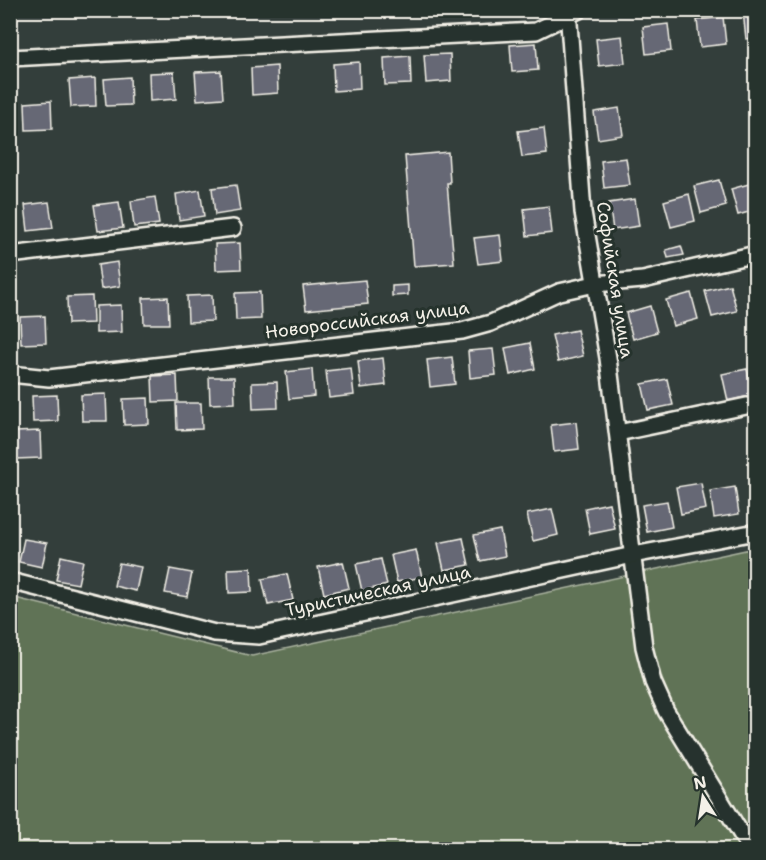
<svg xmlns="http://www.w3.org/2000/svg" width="766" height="860" font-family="'Shantell Sans',sans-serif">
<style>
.green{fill:#607356;stroke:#aab29f;stroke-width:1.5}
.building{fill:#666875;stroke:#f4f1e8;stroke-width:1.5}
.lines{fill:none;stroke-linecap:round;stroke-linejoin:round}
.minor-casing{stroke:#f4f1e8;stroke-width:20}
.minor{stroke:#26332d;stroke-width:15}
.labels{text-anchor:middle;stroke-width:6;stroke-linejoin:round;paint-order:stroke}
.street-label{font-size:18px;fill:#f4f1e8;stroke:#26332d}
</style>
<rect width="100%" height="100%" fill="#333e3b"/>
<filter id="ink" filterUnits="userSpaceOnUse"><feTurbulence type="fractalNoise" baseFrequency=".0167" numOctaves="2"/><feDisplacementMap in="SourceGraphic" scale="12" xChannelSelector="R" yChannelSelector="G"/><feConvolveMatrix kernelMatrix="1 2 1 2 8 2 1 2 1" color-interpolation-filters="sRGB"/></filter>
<g filter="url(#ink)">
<path class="green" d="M755,548V849L11,850V597L252,656Z"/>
<g class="building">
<path d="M756,10V38L746,39L743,11Z"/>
<path d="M723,17L726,44L700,47L697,20Z"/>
<path d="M668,24L671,51L646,54L643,27Z"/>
<path d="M622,36L625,63L599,66L596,39Z"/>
<path d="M536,43L538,70L512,72L510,45Z"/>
<path d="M450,54L451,81L426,83L424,55Z"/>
<path d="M410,56L411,84L385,85L384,58Z"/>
<path d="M359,62L360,89L334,91L333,64Z"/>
<path d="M277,66L278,93L252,95L251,68Z"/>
<path d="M221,71L223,98L197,100L195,72Z"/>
<path d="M174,72L176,99L150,101L149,73Z"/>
<path d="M130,77L131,105L106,106L104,79Z"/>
<path d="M95,78L96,106L71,107L69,80Z"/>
<path d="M51,101L52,129L26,130L25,103Z"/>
<path d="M619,108L623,135L598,139L594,112Z"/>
<path d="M544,128L547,154L522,157L518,131Z"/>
<path d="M448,152L450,183H447L454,263L414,266L405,156Z"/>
<path d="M626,158L630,185L604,188L601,161Z"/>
<path d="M719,180L726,206L701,213L694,186Z"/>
<path d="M756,182V210L738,215L731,189Z"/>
<path d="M236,185L240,211L215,215L212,188Z"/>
<path d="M200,190L204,216L179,220L176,194Z"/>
<path d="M689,194L695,221L671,227L664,201Z"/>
<path d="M155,197L159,224L134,227L131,201Z"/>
<path d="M635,199L639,226L613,230L609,203Z"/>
<path d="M49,202L53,228L28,231L25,205Z"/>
<path d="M119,202L123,228L98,231L94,205Z"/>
<path d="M549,206L552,233L527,236L524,209Z"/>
<path d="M500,235L503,261L478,264L474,238Z"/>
<path d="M240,243L241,269L216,270L215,244Z"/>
<path d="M681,246L684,255L668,258L666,250Z"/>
<path d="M117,262L120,286L101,289L98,265Z"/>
<path d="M365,280L368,304L306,310L303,286Z"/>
<path d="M408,285V295L392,296V286Z"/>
<path d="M730,285L737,311L712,317L705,291Z"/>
<path d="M260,292L261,319L236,320L235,293Z"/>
<path d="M691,293L698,319L673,326L666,300Z"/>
<path d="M212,295L213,321L188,322L187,296Z"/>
<path d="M92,296L93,323L68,324L67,297Z"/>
<path d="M168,297L169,324H144L143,298Z"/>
<path d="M121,305L122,332L96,333V306Z"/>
<path d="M650,306L657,332L633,339L626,313Z"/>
<path d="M45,316L46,343L21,344L20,317Z"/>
<path d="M577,330L583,356L558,362L552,335Z"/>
<path d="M530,343L535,369L510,375L505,348Z"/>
<path d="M493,349L496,375L470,378L468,351Z"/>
<path d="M452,357L455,384L430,387L427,360Z"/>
<path d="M383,358L386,385L361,388L358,361Z"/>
<path d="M351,368L354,395L329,398L326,371Z"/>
<path d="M312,369L314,396L289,399L286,372Z"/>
<path d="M747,369L753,395L728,401L722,374Z"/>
<path d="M177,375L178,401L153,402L152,376Z"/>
<path d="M209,377H234L235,403L210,404Z"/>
<path d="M667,379L673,405L648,410L642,384Z"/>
<path d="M277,382L278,408L253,409L252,383Z"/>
<path d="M106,394L107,421H82L81,395Z"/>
<path d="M57,395L58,421L33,422L32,396Z"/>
<path d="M148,398L149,424L124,425L123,399Z"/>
<path d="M176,403H201L202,429L177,430Z"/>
<path d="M576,422L579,449L554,452L551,425Z"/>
<path d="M40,431L41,458L16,459L15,432Z"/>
<path d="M756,468V495L751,469Z"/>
<path d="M701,483L706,509L681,514L676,487Z"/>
<path d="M735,487L739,514L714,518L710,491Z"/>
<path d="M667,501L672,527L647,532L642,505Z"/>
<path d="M609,503L615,529L590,534L585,508Z"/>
<path d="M552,509L558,535L533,541L527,514Z"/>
<path d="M500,530L505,556L480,561L474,535Z"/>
<path d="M463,538L469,565L444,570L438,543Z"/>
<path d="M24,539L47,543L42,567L19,562Z"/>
<path d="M416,550L422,577L397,582L391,555Z"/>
<path d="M61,556L83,561L78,584L56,580Z"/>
<path d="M381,559L387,585L362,591L356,564Z"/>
<path d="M343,562L349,588L324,594L318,567Z"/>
<path d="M119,563L141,567L136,591L114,586Z"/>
<path d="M251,568L252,592L229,593L228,569Z"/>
<path d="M170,569L192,573L187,597L165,593Z"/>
<path d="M287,574L293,600L268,605L262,579Z"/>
</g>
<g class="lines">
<defs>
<g id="minor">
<path d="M568,10L583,212L608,358L644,647L653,682L666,711L751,850"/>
<path d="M10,58L536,31L579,10"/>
<path d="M10,255L233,228"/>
<path d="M10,374L49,378L462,331L491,323L559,292L595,284L643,280L756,254"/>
<path d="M618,433L756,404"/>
<path d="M10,581L215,633L259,636L633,555L756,532"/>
</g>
</defs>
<use href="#minor" class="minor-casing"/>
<use href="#minor" class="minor"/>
</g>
</g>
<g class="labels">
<g class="street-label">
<text transform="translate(615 280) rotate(81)" y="6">Софийская улица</text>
<text transform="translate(367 320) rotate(-7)" y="6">Новороссийская улица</text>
<text transform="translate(378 591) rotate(-12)" y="6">Туристическая улица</text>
</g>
</g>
<rect width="766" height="860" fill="none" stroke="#26332d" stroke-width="36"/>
<rect x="18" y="18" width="730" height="824" fill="none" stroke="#f4f1e8" stroke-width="2" filter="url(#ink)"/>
<g transform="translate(703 797) rotate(348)" stroke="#26332d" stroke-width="4.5" paint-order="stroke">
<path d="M0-4.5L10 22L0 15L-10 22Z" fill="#f4f1e8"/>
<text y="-9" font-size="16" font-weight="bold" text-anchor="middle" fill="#f4f1e8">N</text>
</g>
</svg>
